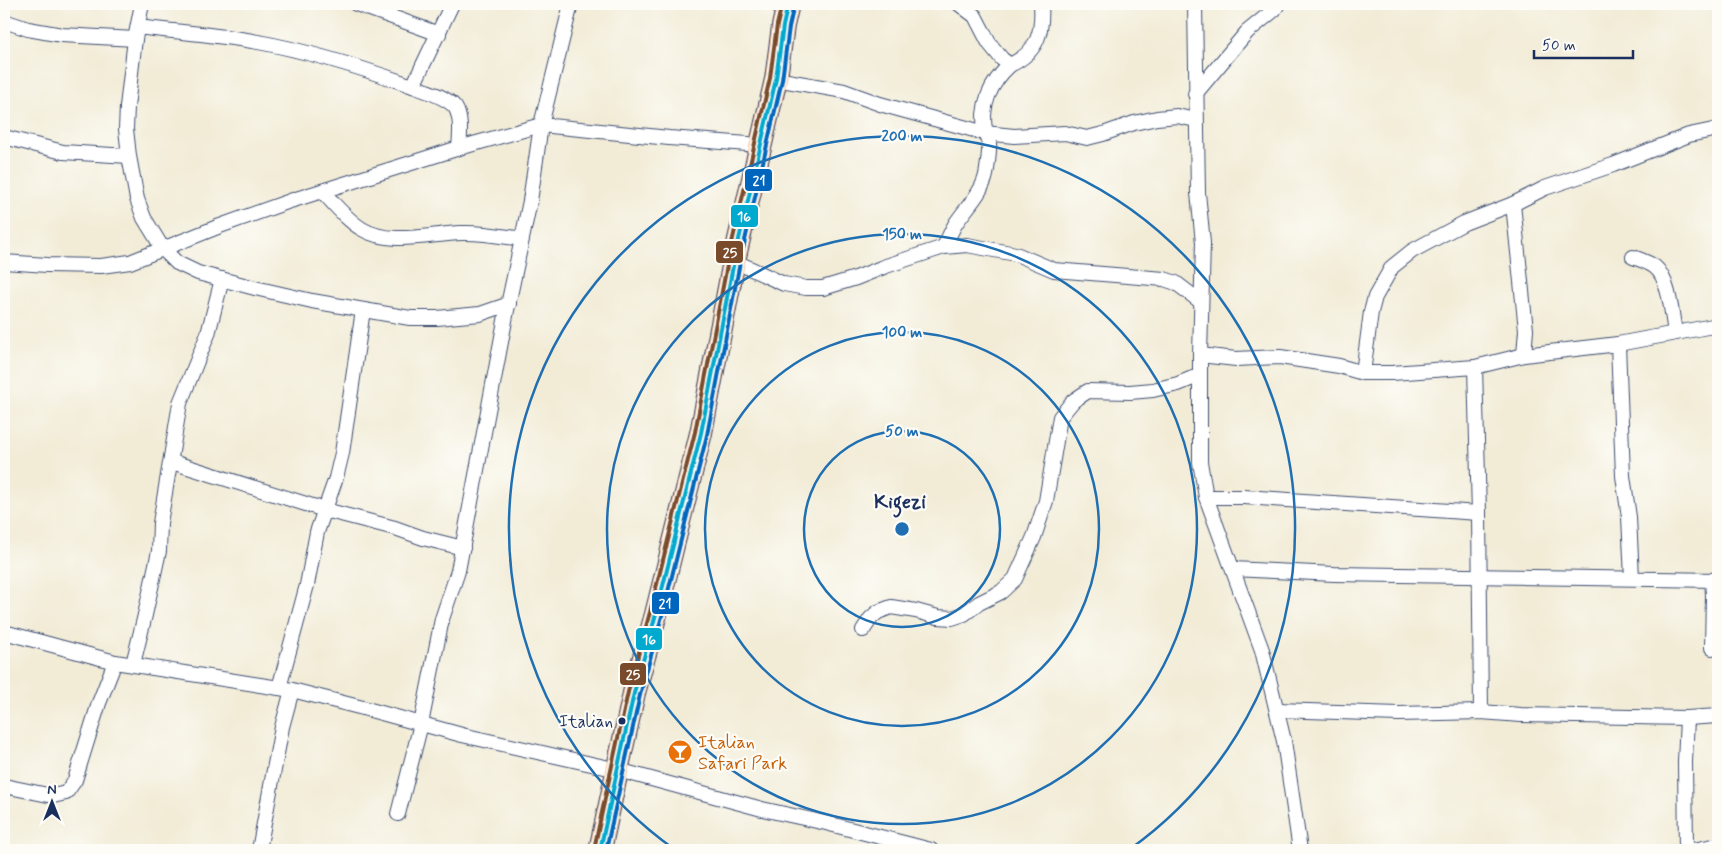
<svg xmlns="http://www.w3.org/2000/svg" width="1722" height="854" font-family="Mynerve,sans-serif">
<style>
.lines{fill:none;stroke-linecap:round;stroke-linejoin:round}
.minor-casing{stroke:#3b4b70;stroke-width:16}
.primary-casing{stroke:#3b4b70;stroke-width:24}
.minor{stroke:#fff;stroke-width:14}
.primary{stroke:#fabb8b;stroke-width:22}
.bus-1-casing{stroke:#fdfcf7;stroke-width:8}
.bus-2-casing{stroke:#fdfcf7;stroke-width:8}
.bus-3-casing{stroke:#fdfcf7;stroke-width:8}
.bus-1{stroke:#00a9ce;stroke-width:4}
.bus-2{stroke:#0065bd;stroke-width:4}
.bus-3{stroke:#7a4b2a;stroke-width:4}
.ring{fill:none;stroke:#1f6fb2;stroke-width:2.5}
.bus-dot{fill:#1b2f5e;stroke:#fdfcf7;stroke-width:2}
.labels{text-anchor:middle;stroke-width:4.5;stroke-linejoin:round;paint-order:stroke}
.bus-label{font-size:17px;fill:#1b2f5e;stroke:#fdfcf7;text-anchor:end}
.food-label{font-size:18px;fill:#c56008;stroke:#fdfcf7;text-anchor:start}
.quarter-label{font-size:20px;font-weight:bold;fill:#1b2f5e;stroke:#fdfcf7}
.centre{fill:#1f6fb2;stroke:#fdfcf7;stroke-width:2.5}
.ring-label{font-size:15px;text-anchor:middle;font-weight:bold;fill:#1f6fb2;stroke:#fdfcf7;stroke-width:4.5;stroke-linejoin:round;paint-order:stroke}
.line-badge{stroke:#fdfcf7;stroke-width:2}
.badge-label{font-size:14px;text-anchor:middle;font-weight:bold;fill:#fff}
</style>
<rect width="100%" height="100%" fill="#fdfcf7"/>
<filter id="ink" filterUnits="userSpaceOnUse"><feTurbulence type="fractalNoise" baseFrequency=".02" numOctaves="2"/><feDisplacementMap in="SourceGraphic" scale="10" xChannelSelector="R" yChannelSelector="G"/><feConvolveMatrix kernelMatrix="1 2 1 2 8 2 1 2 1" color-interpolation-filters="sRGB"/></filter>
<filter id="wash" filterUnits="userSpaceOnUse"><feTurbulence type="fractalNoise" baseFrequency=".0096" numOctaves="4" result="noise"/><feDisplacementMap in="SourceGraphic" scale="20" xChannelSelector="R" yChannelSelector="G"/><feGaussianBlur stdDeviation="1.12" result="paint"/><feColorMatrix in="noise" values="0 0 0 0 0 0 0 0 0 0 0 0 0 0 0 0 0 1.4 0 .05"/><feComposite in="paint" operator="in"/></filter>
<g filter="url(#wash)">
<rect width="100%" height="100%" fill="#f2ecd7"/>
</g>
<g filter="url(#ink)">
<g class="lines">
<defs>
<g id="minor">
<path d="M142,4L135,39L127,107L126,129L129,156L137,199L144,218L163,249L177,263L198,273L255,288L312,301L410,318H437L480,314L509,304"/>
<path d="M356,4L439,34"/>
<path d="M959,4L975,16L989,43L1002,59L1010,65C1038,52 1043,32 1041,4"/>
<path d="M1195,4L1198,193L1203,243L1200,355V462L1206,497L1262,650L1284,741L1300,850"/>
<path d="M4,21L28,29L62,35L135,39"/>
<path d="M138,27C178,32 219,35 258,42C308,51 359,67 407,84C420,89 446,96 455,107C462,118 460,136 459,148"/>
<path d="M776,79L844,91L880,104L985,133L1014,136L1065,133L1087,138L1103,134L1134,123L1157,118L1177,116L1196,120"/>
<path d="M413,86L452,4"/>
<path d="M1195,94L1247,32L1274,10L1278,4"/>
<path d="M4,137L63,152L129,156"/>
<path d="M323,192C335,205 347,220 362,229C390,246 430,234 461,233C481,232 501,236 522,239"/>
<path d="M1513,204L1526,330L1524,355"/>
<path d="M944,247C948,239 951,231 956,223C966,208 982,193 986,175C987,170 990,149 989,144C989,141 986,137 986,133C979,107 991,82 1010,65"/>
<path d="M1633,257C1641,260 1648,262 1655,267C1669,278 1672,315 1675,333"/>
<path d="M734,261L784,284L806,288H823L856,278L886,266L944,247L967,245L1016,254L1054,270L1164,279L1176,283L1201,302"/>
<path d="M4,262L47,265L101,266L130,262L220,226L290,201L459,148L541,125L669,138L761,145"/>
<path d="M1618,344L1623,476L1629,517L1632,578"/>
<path d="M1200,355L1236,359L1280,357L1339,366L1363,373H1392L1475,367L1524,355L1618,344L1718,325"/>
<path d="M1475,367L1479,513L1481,712"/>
<path d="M1363,373L1371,312L1375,297L1392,267L1412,251L1464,223L1513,204L1545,188L1613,165L1689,135L1718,129"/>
<path d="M172,462L325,510L395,528L423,538L463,548"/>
<path d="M1206,497H1244L1479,513"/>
<path d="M1233,569L1334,574L1718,580"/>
<path d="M1712,580L1713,595L1712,648"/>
<path d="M863,630L871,618L878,612L891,607L916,611L938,617L952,618L964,614L979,603L1001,592L1015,579L1034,537L1046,501L1060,417L1073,401L1088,391L1130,392L1153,390L1178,384L1200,375"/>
<path d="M4,632L115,662L292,690L363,708L462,735L618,770L762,809L826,823L931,850"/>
<path d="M133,664L145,615L159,551L160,523L180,403L208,334L222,279"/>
<path d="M279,688L307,585L317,532L336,478L342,453L363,310"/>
<path d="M1277,710L1399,714L1481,712L1521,715L1687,718L1718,716"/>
<path d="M4,786L53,796L66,793L75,780L99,703L115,662"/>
<path d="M398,814L421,724L442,619L458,571L507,310L530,201L541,125L571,4"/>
<path d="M259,850L282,727L292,690"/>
<path d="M1686,850L1685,762L1687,718"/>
<path d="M1693,850L1718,845"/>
</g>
<path id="primary" d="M600,850L634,693L656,614L701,433L734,261L776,79L783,26L788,4"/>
</defs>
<use href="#minor" class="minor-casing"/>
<use href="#primary" class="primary-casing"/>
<use href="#minor" class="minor"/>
<use href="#primary" class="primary"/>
<defs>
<path id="bus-1" d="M600,850L634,693L656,614L701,433L734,261L776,79L783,26L788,4"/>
<path id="bus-2" d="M606,850L640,695L662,616L707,435L740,262L782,80L789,27L794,5"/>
<path id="bus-3" d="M594,849L628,692L650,612L695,432L728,260L770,78L777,25L782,4"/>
</defs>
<use href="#bus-1" class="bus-1-casing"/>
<use href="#bus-2" class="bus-2-casing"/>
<use href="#bus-3" class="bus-3-casing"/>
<use href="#bus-1" class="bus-1"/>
<use href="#bus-2" class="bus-2"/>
<use href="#bus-3" class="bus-3"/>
</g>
</g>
<g class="ring">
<circle cx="902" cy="529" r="98"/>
<circle cx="902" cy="529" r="197"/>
<circle cx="902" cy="529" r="295"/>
<path d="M674 849A393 393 0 1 1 1130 849"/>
</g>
<defs>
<symbol id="bar-disc" viewBox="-11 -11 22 22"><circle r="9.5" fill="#e8710a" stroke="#fdfcf7"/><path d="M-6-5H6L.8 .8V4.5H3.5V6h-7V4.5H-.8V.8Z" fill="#fff"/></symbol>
</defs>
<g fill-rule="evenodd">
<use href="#bar-disc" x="666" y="738" width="28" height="28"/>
</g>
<circle class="bus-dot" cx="622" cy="721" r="4.5"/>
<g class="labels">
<g class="bus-label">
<text x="613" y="727">Italian</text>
</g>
<g class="food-label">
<text x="698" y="748">Italian<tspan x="698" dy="21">Safari Park</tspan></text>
</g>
<g class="quarter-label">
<text x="900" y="508">Kigezi</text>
</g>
</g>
<circle cx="902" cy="529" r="8" class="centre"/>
<g class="ring-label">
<text x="902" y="141">200 m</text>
<text x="902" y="239">150 m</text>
<text x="902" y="337">100 m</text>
<text x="902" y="436">50 m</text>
</g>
<g class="line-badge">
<rect x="744" y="168" width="29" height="24" rx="5" fill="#0065bd"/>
<rect x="730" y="204" width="29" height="24" rx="5" fill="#00a9ce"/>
<rect x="715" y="240" width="29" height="24" rx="5" fill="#7a4b2a"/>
<rect x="651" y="591" width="29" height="24" rx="5" fill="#0065bd"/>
<rect x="635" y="627" width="28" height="24" rx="5" fill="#00a9ce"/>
<rect x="619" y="662" width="28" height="24" rx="5" fill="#7a4b2a"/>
</g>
<g class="badge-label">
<text x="759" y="185">21</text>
<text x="744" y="221">16</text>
<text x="730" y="257">25</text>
<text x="665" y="608">21</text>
<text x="649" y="644">16</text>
<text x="633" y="679">25</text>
</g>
<rect width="1722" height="854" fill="none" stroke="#fdfcf7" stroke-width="20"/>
<g transform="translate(52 802)" stroke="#fdfcf7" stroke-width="4" paint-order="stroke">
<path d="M0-4L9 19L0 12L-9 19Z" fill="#1b2f5e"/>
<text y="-8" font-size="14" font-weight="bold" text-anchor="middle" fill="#1b2f5e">N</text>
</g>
<path d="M1534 50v8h99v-8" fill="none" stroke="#1b2f5e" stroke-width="2.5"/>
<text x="1542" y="50" font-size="15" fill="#1b2f5e" stroke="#fdfcf7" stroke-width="4" paint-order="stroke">50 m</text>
</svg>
